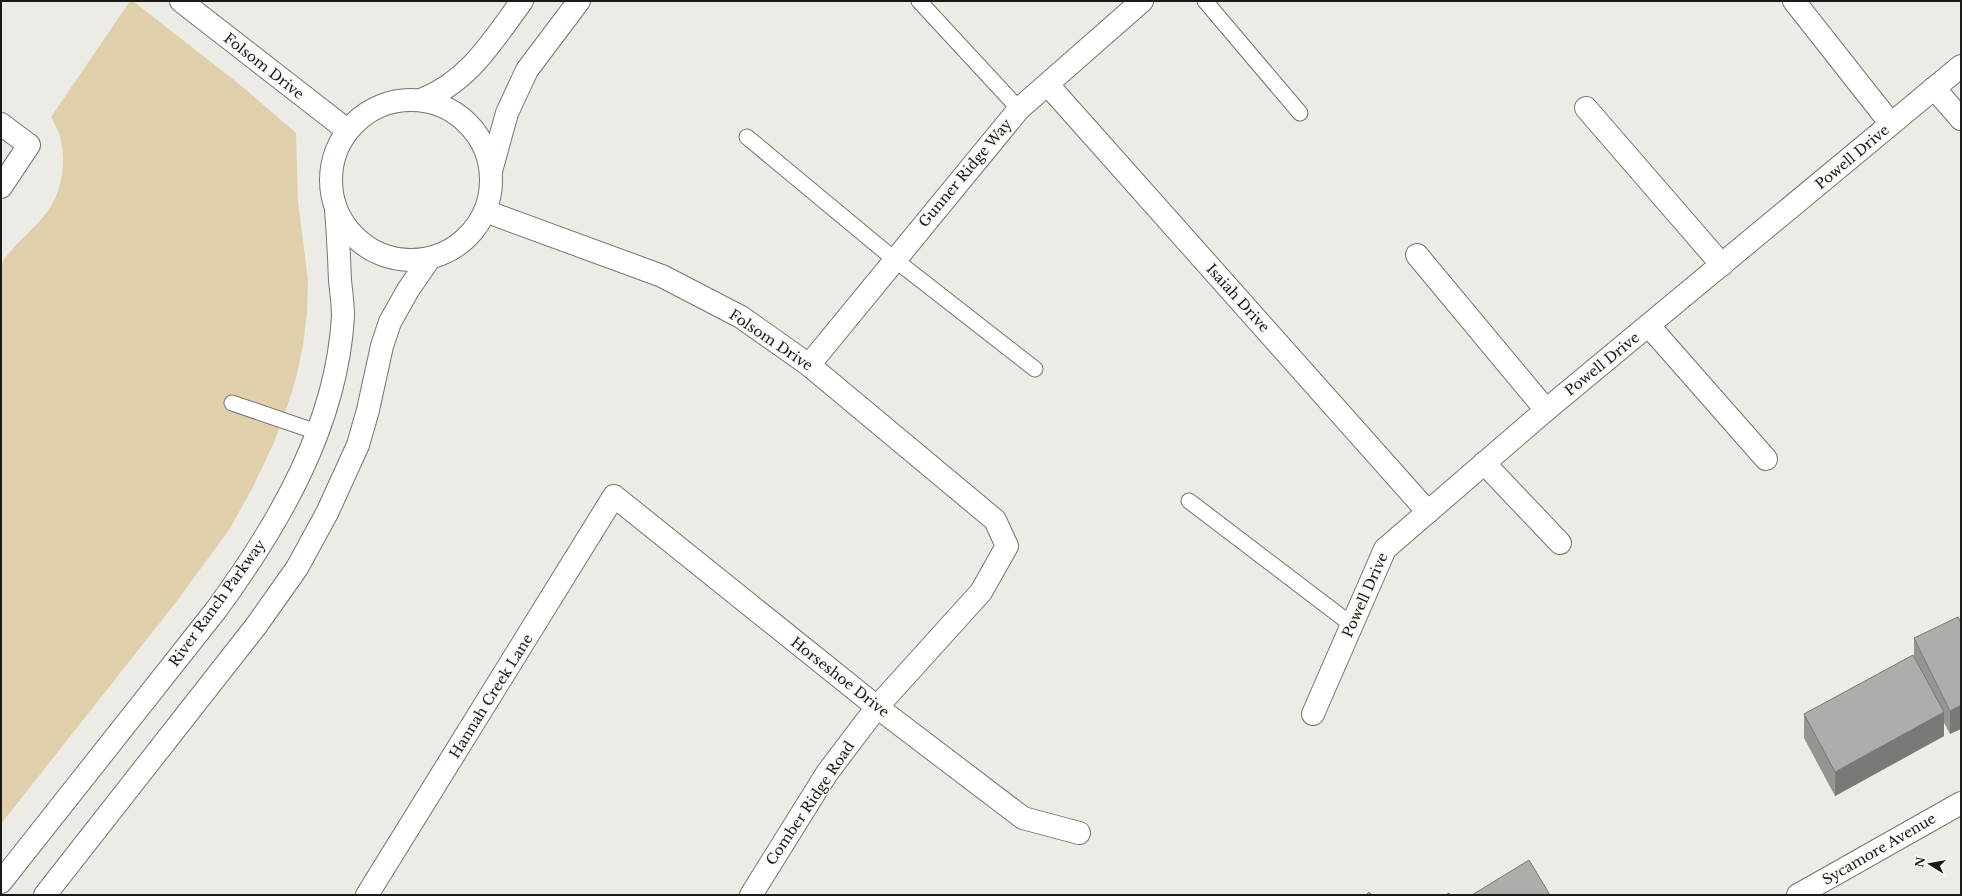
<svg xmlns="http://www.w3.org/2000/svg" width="1962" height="896" font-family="'Libre Baskerville',serif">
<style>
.green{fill:#e0cfab}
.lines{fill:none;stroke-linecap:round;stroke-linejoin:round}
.service-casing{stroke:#767470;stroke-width:17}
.minor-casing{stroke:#767470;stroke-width:24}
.tertiary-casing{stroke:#767470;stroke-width:24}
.service{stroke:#fff;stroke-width:15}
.minor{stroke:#fff;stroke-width:22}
.tertiary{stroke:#fff;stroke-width:22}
.wall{fill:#969591}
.shaded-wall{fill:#7a7976}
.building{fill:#afada9;stroke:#7a7976}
.labels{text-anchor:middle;stroke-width:3;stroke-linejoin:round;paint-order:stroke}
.street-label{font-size:14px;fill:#1a1917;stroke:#faf8f3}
</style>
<rect width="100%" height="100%" fill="#edebe6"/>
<path class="green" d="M130,1H133L244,88L296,133L298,201L308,280L307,313L303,345L297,374L291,395L275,440L253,487L229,530L173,606L1,824V264C13,245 30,233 44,216C62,195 67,163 60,137C59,130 54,124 51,117Z"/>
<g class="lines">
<defs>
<g id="service">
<path d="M919,1L1019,109"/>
<path d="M1205,1L1300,113"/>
<path d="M747,137L894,259L1035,369"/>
<path d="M232,403L317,432"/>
<path d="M1189,501L1352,625"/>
</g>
<g id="minor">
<path d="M181,1L347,130"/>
<path d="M1794,1L1891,124"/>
<path d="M1048,85L1428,512"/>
<path d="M1934,88L1961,119"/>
<path d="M1586,108L1722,265"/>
<path d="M1,124L29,145L1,187"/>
<path d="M485,211L662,276L741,317L809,365L995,520L1007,546L981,592L877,707L827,773L751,895"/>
<path d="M1417,255L1546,410"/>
<path d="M1649,326L1766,459"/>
<path d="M809,365L1019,109L1142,1"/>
<path d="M1484,463L1560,543"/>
<path d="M1313,714L1385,549L1546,410L1961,66"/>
<path d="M367,895L614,496L877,707L1023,818L1079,833"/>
<path d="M1798,895L1961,803"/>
</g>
<g id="tertiary">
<circle cx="411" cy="180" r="80"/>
<path d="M421,100C469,82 493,40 522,1"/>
<path d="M491,171L507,113L527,70L579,1"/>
<path d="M1,882L216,610C279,524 337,425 343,316C343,304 341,291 340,280C339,256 338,233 336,210"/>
<path d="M45,895L256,626L297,568L327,513L358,445L368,410L382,346L390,322L408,290L430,258"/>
</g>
</defs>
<use href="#service" class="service-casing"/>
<use href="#minor" class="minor-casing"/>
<use href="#tertiary" class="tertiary-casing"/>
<use href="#service" class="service"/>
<use href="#minor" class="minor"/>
<use href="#tertiary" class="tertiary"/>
</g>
<path class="wall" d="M1961,623L1950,734L1944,723V736L1835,796L1804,738V714L1914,656V638Z"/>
<g class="shaded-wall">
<path d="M1961,705V729L1950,734V711Z"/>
<path d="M1944,712V736L1835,796V772Z"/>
</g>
<g class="building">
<path d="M1958,617L1961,623V705L1950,711L1914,638Z"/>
<path d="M1913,655L1944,712L1835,772L1804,714Z"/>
<path d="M1529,860L1550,895H1472Z"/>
<path d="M1369,892L1372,895H1366Z"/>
<path d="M1449,893L1451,895H1446Z"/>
</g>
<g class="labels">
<g class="street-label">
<text transform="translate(264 66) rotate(38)" y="5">Folsom Drive</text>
<text transform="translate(1852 157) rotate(-40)" y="5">Powell Drive</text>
<text transform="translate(965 173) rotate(-50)" y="5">Gunner Ridge Way</text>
<text transform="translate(1238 298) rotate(48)" y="5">Isaiah Drive</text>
<text transform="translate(771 340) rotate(34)" y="5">Folsom Drive</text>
<text transform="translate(1602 364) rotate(-39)" y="5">Powell Drive</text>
<text transform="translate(1365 595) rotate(-66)" y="5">Powell Drive</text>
<text transform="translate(217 603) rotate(-54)" y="5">River Ranch Parkway</text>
<text transform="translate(840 677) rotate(38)" y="5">Horseshoe Drive</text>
<text transform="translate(491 696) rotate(-58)" y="5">Hannah Creek Lane</text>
<text transform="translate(810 803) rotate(-56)" y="5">Comber Ridge Road</text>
<text transform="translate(1879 849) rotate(-30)" y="5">Sycamore Avenue</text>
</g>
</g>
<rect width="1962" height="896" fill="none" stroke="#1a1917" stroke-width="4"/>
<g transform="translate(1930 864) rotate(281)" stroke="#faf8f3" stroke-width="3" paint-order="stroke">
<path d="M0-3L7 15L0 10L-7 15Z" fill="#1a1917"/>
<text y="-6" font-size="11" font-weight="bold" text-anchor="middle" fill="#1a1917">N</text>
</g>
</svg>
